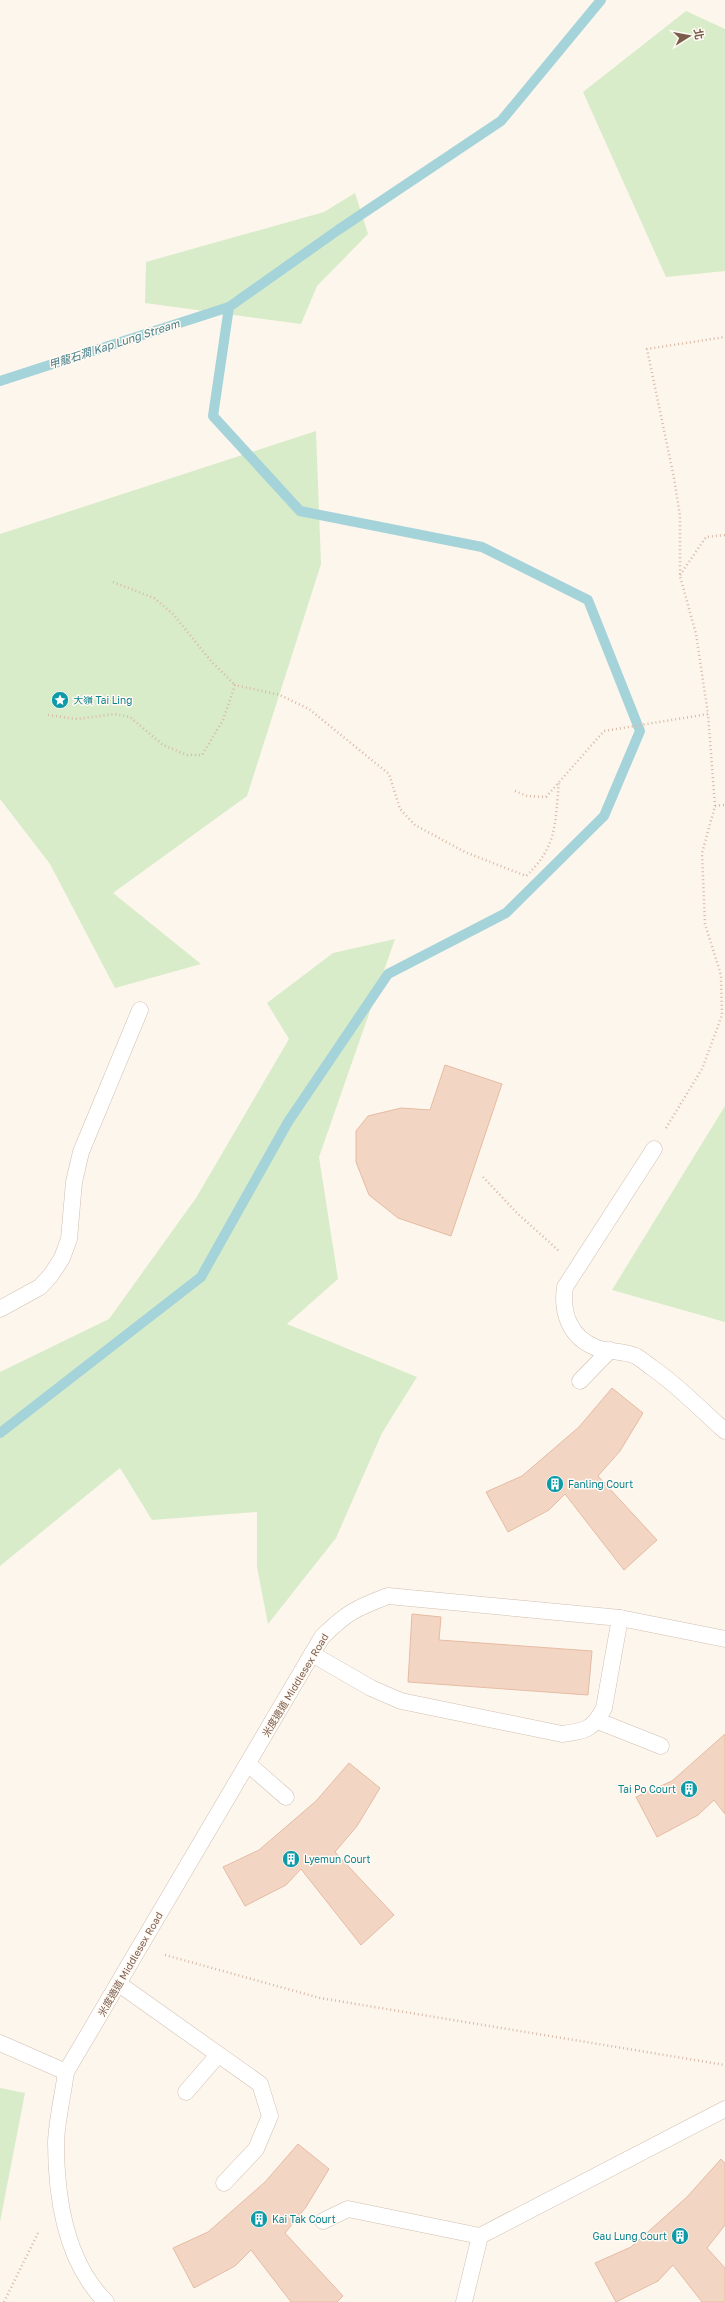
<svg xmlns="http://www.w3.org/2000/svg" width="725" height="2302" font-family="'Golos Text','Noto Sans TC',sans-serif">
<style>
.green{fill:#d8ecc9}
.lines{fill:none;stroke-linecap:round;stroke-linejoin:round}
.stream{stroke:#a5d3da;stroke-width:10}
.building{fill:#f3d5c3;stroke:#e6bba3}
.service-casing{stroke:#d1beb0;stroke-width:17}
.path{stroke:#d9b8a5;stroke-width:2.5;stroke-dasharray:1 3;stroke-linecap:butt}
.service{stroke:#fff;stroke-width:16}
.labels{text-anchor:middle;stroke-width:3;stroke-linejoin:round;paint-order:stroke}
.culture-label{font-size:10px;fill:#0d838f;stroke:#fffaf3;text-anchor:start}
.street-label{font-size:10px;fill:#7a5c4d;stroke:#fffaf3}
.water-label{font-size:11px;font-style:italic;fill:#437c86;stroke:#fffaf3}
</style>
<rect width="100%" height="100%" fill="#fdf6ec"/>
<g class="green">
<path d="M686,11L725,29V271L666,277L583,92Z"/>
<path d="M355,193L368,234L317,286L301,324L145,303L146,262L324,212Z"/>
<path d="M316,431L321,564L247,796L113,893L201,964L115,988L50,864L0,799V534Z"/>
<path d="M395,939L319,1157L338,1279L287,1324L417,1377L382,1433L336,1538L268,1624L257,1567V1512L152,1520L120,1468L0,1566V1372L109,1319L196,1198L289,1039L267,1003L333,953Z"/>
<path d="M725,1106V1322L612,1290Z"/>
<path d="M0,2088L25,2093L0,2222Z"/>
</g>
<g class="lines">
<g class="stream">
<path d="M0,381L229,307"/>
<path d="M0,1433L201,1277L288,1122L388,974L506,913L604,816L640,731L588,600L482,547L300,511L213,416L229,307L338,230L501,121L601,0"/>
</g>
</g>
<g class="building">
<path d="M445,1065L502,1084L451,1236L398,1218L369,1195L356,1162V1131L368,1116L401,1108L430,1110Z"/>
<path d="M612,1388L643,1413L620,1451L598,1476L657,1540L624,1570L565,1494L549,1510L508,1532L486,1492L522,1476L579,1427Z"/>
<path d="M412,1614L441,1617L439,1640L592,1651L588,1695L408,1682Z"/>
<path d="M725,1734V1814L714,1800L698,1815L657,1837L636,1797L672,1781Z"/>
<path d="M349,1763L380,1788L357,1826L335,1852L394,1915L361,1945L301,1869L286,1885L245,1906L223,1867L259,1850L316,1801Z"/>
<path d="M298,2144L329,2169L306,2207L285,2233L343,2296L337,2302H291L251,2250L235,2266L194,2288L173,2248L208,2232L265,2182Z"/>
<path d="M721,2159L725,2163V2225L707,2248L725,2268V2302H702L673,2265L658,2281L616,2302L595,2263L631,2247L687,2197Z"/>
</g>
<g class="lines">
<defs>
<g id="service">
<path d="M654,1149L565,1287C561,1313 570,1338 597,1348C609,1352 624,1351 636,1356C641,1359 646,1363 651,1367C678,1385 701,1410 725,1431"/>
<path d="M0,1309L40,1287L51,1275L62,1258L69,1239L74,1182L81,1152L140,1010"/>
<path d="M580,1381L610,1350"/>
<path d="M312,1654L371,1688L401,1701L562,1734C585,1731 593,1730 604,1708L620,1618"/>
<path d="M598,1721L661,1746"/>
<path d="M248,1764L286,1797"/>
<path d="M119,1984L260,2084L270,2116L256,2149L224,2183"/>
<path d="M0,2043L66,2072"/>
<path d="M186,2092L218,2055"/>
<path d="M323,2221L348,2209L480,2236"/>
<path d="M106,2302C65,2261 56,2198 56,2142C57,2119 63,2095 66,2072L322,1637C346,1613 356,1608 388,1596L620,1618L725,1639"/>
<path d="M464,2302L480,2236L725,2109"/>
</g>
</defs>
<use href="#service" class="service-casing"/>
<g class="path">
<path d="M680,575L706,537L725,535"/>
<path d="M113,582L154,598L173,614L211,661L235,685"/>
<path d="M48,715L77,719L115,714L130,717L163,745L187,755H202L223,720L235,685L280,695L309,709L389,774L400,809L415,825L465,852L526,876C558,846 555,822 559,782"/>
<path d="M515,791L527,796L546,797L604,731L708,714L696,634L680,576V516L674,478L647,349L725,337"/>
<path d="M715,806L725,805"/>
<path d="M666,1128L702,1069L722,1015L721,975L705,924L702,853L715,806L708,714"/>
<path d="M483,1177L517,1213L559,1251"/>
<path d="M165,1955L320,1998L725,2065"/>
<path d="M4,2302L39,2231"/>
</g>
<use href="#service" class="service"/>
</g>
<defs>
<symbol id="sight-disc" viewBox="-11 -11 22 22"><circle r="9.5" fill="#0f9aa8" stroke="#fffaf3"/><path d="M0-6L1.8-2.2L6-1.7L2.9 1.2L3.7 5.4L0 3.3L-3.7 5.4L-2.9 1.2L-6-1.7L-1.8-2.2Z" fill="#fff"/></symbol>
<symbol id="building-disc" viewBox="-11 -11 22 22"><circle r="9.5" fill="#0f9aa8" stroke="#fffaf3"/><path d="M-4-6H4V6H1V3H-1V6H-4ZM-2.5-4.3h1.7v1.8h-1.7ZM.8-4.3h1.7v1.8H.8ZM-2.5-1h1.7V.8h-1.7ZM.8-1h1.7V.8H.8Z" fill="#fff"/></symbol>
</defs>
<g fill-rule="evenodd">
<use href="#sight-disc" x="50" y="690" width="20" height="20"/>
<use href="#building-disc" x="545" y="1474" width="20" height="20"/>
<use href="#building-disc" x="679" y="1779" width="20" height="20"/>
<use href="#building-disc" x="281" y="1849" width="20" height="20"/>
<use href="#building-disc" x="249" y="2209" width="20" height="20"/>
<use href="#building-disc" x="670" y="2226" width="20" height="20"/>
</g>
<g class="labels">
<g class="culture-label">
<text x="73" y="704">大嶺 Tai Ling</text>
<text x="568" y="1488">Fanling Court</text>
<text x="676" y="1793" text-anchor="end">Tai Po Court</text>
<text x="304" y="1863">Lyemun Court</text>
<text x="272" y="2223">Kai Tak Court</text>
<text x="667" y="2240" text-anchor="end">Gau Lung Court</text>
</g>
<g class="street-label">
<text transform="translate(295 1685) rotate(-59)" y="4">米度適道 Middlesex Road</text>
<text transform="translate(130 1964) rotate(-60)" y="4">米度適道 Middlesex Road</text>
</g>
<g class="water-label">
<text transform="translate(114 344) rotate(-18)" y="4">甲龍石澗 Kap Lung Stream</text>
</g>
</g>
<g transform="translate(689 36) rotate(79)" stroke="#fffaf3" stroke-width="3" paint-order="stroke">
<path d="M0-3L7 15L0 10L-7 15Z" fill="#7a5c4d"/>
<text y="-6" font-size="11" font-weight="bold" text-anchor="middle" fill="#7a5c4d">北</text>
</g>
</svg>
